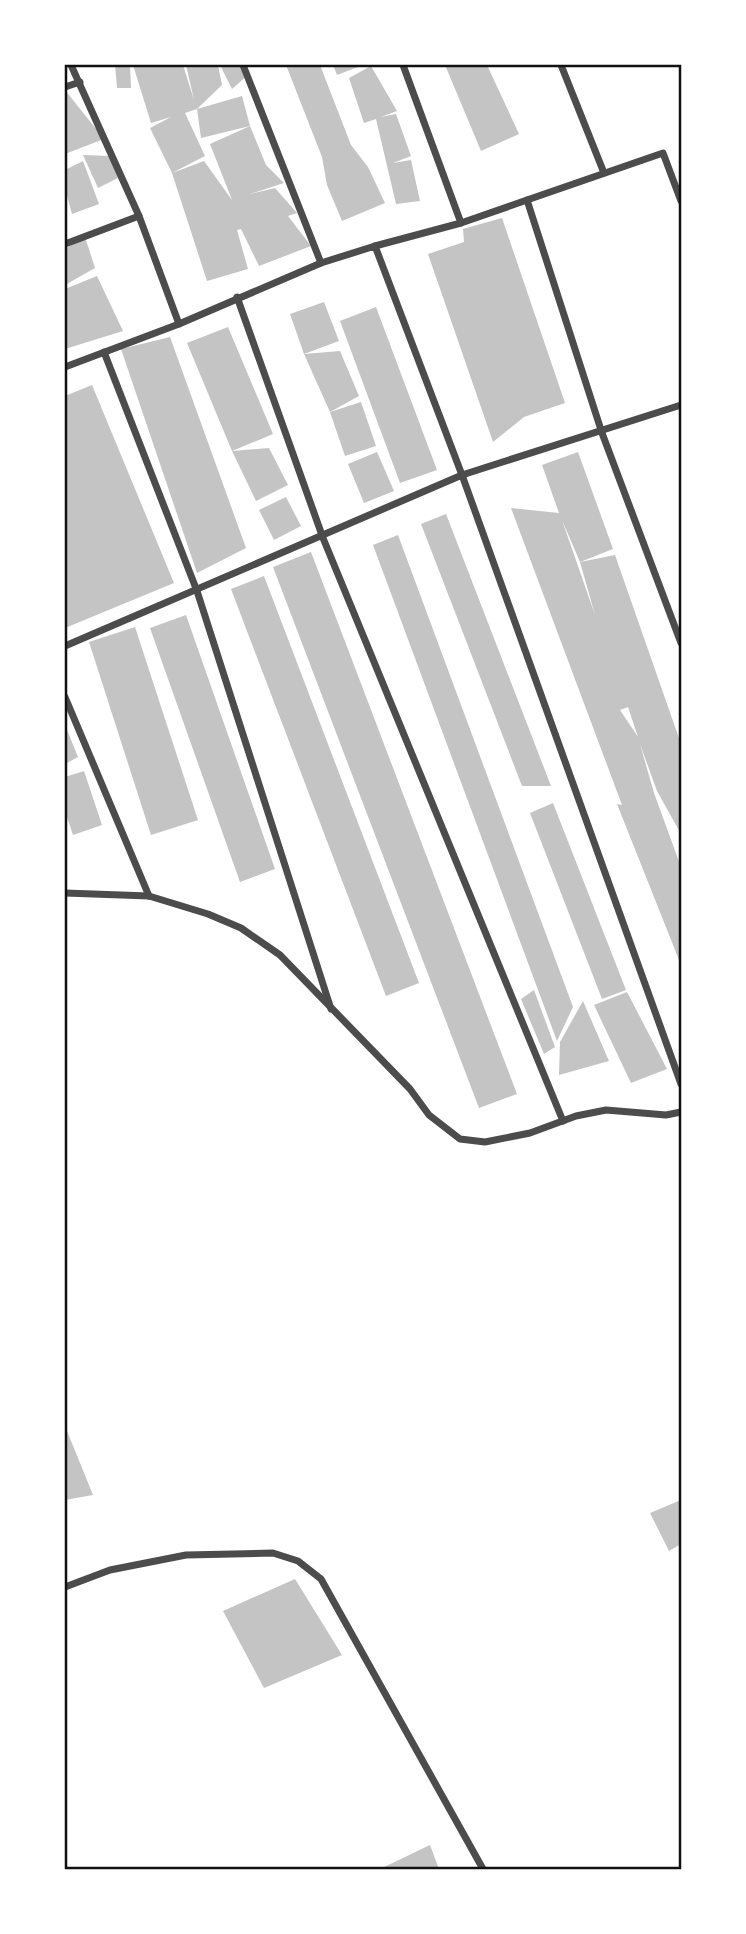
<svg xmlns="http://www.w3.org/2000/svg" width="746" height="1934" font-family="'Sofia Sans Condensed',sans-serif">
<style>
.building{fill:#c4c4c4;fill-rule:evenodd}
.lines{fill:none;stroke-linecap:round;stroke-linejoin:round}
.minor{stroke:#4c4c4c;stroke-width:7}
.neatline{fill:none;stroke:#111;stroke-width:2.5}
</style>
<rect width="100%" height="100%" fill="#fff"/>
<g class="building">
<path d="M115,65H130L131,88H117Z"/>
<path d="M133,65H183L194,100L186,65H218L222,85L197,109L242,96L250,126L266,165L284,183L250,194L275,188L297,213L288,216L311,246L259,266L241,229L237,230L248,269L207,281L172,173L150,128L171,117L151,123ZM197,109L201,138L250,126L210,144L232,200L204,161L172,173L205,156L185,113Z"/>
<path d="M220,65H242L248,75L232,89Z"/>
<path d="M286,65H320L351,145L368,167L385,203L342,221L327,185L322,157Z"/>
<path d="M333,65H363L337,75Z"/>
<path d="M445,65H487L519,134L481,151Z"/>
<path d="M371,66L397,111L381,117L396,114L411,156L393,163L411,160L420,201L396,204L376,119L364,123L349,78Z"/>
<path d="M65,90L104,139L65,154Z"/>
<path d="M83,155L110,156L118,178L98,188Z"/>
<path d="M83,161L99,204L72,214L65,188V170Z"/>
<path d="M502,218L565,403L524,417L493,442L428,254L464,242L463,229Z"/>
<path d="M85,237L95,268L65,285V249Z"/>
<path d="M97,276L123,331L65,349V289Z"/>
<path d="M324,302L339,341L304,354L290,314Z"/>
<path d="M376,307L437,470L400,483L340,321Z"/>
<path d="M228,327L273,434L232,451L187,343Z"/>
<path d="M170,337L246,548L197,573L121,349Z"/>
<path d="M340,351L359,396L330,412L304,354Z"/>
<path d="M92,385L174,583L65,628V396Z"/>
<path d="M361,402L376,446L345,456L330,412Z"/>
<path d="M269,448L288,485L256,501L232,451Z"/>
<path d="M377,452L394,491L364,503L348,464Z"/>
<path d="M578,452L613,549L580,562L615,555L681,744V834L657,791L640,744L654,793L681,867V965L617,804L622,805L511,508L559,513L542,465ZM562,520L580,562L595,615ZM628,707L638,737L620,710Z"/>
<path d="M286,497L301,526L274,540L259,510Z"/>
<path d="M446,514L551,786H522L421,524Z"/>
<path d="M398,535L573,1007L557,1041L373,545Z"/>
<path d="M311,552L517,1094L479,1108L273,567Z"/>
<path d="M264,576L419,983L386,996L231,589Z"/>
<path d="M186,615L275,869L240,882L150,628Z"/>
<path d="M135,627L198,820L151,835L89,642Z"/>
<path d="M65,725L78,757L65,764Z"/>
<path d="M84,771L102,825L73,835L65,811V777Z"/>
<path d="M553,803L626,990L602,999L530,813Z"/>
<path d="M534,990L555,1047L544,1054L521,999Z"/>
<path d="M627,992L667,1069L631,1083L594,1005Z"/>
<path d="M583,1001L609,1061L559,1075L560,1042Z"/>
<path d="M67,1431L93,1495L65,1500V1433Z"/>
<path d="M681,1500V1544L669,1551L650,1513Z"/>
<path d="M295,1579L342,1655L264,1688L223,1611Z"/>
<path d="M430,1845L439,1869H380Z"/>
</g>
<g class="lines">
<g class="minor">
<path d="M71,65L139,216L179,324"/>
<path d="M243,65L321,263"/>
<path d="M561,65L604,173"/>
<path d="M65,87L80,82"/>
<path d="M527,200L663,153L681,201"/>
<path d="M461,223L527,200L602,433L681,643"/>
<path d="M65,244L139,216"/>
<path d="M375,246L461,223L403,65"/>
<path d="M237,297L323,538L563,1121"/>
<path d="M104,352L197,591L331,1009"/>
<path d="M65,367L179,324L321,263L375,246L462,475L681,1084"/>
<path d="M65,646L462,475L681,405"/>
<path d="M65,697L149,896"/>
<path d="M65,893L149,896L208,914L241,928L280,955L410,1089L429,1115L460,1139L485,1142L530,1133L576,1116L606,1110L666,1115L681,1112"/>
<path d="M65,1587L110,1570L186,1555L273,1553L298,1561L321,1579L483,1869"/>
</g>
</g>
<rect width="746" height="1934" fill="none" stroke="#ffffff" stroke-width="133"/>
<rect x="66" y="66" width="614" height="1802" class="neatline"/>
</svg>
